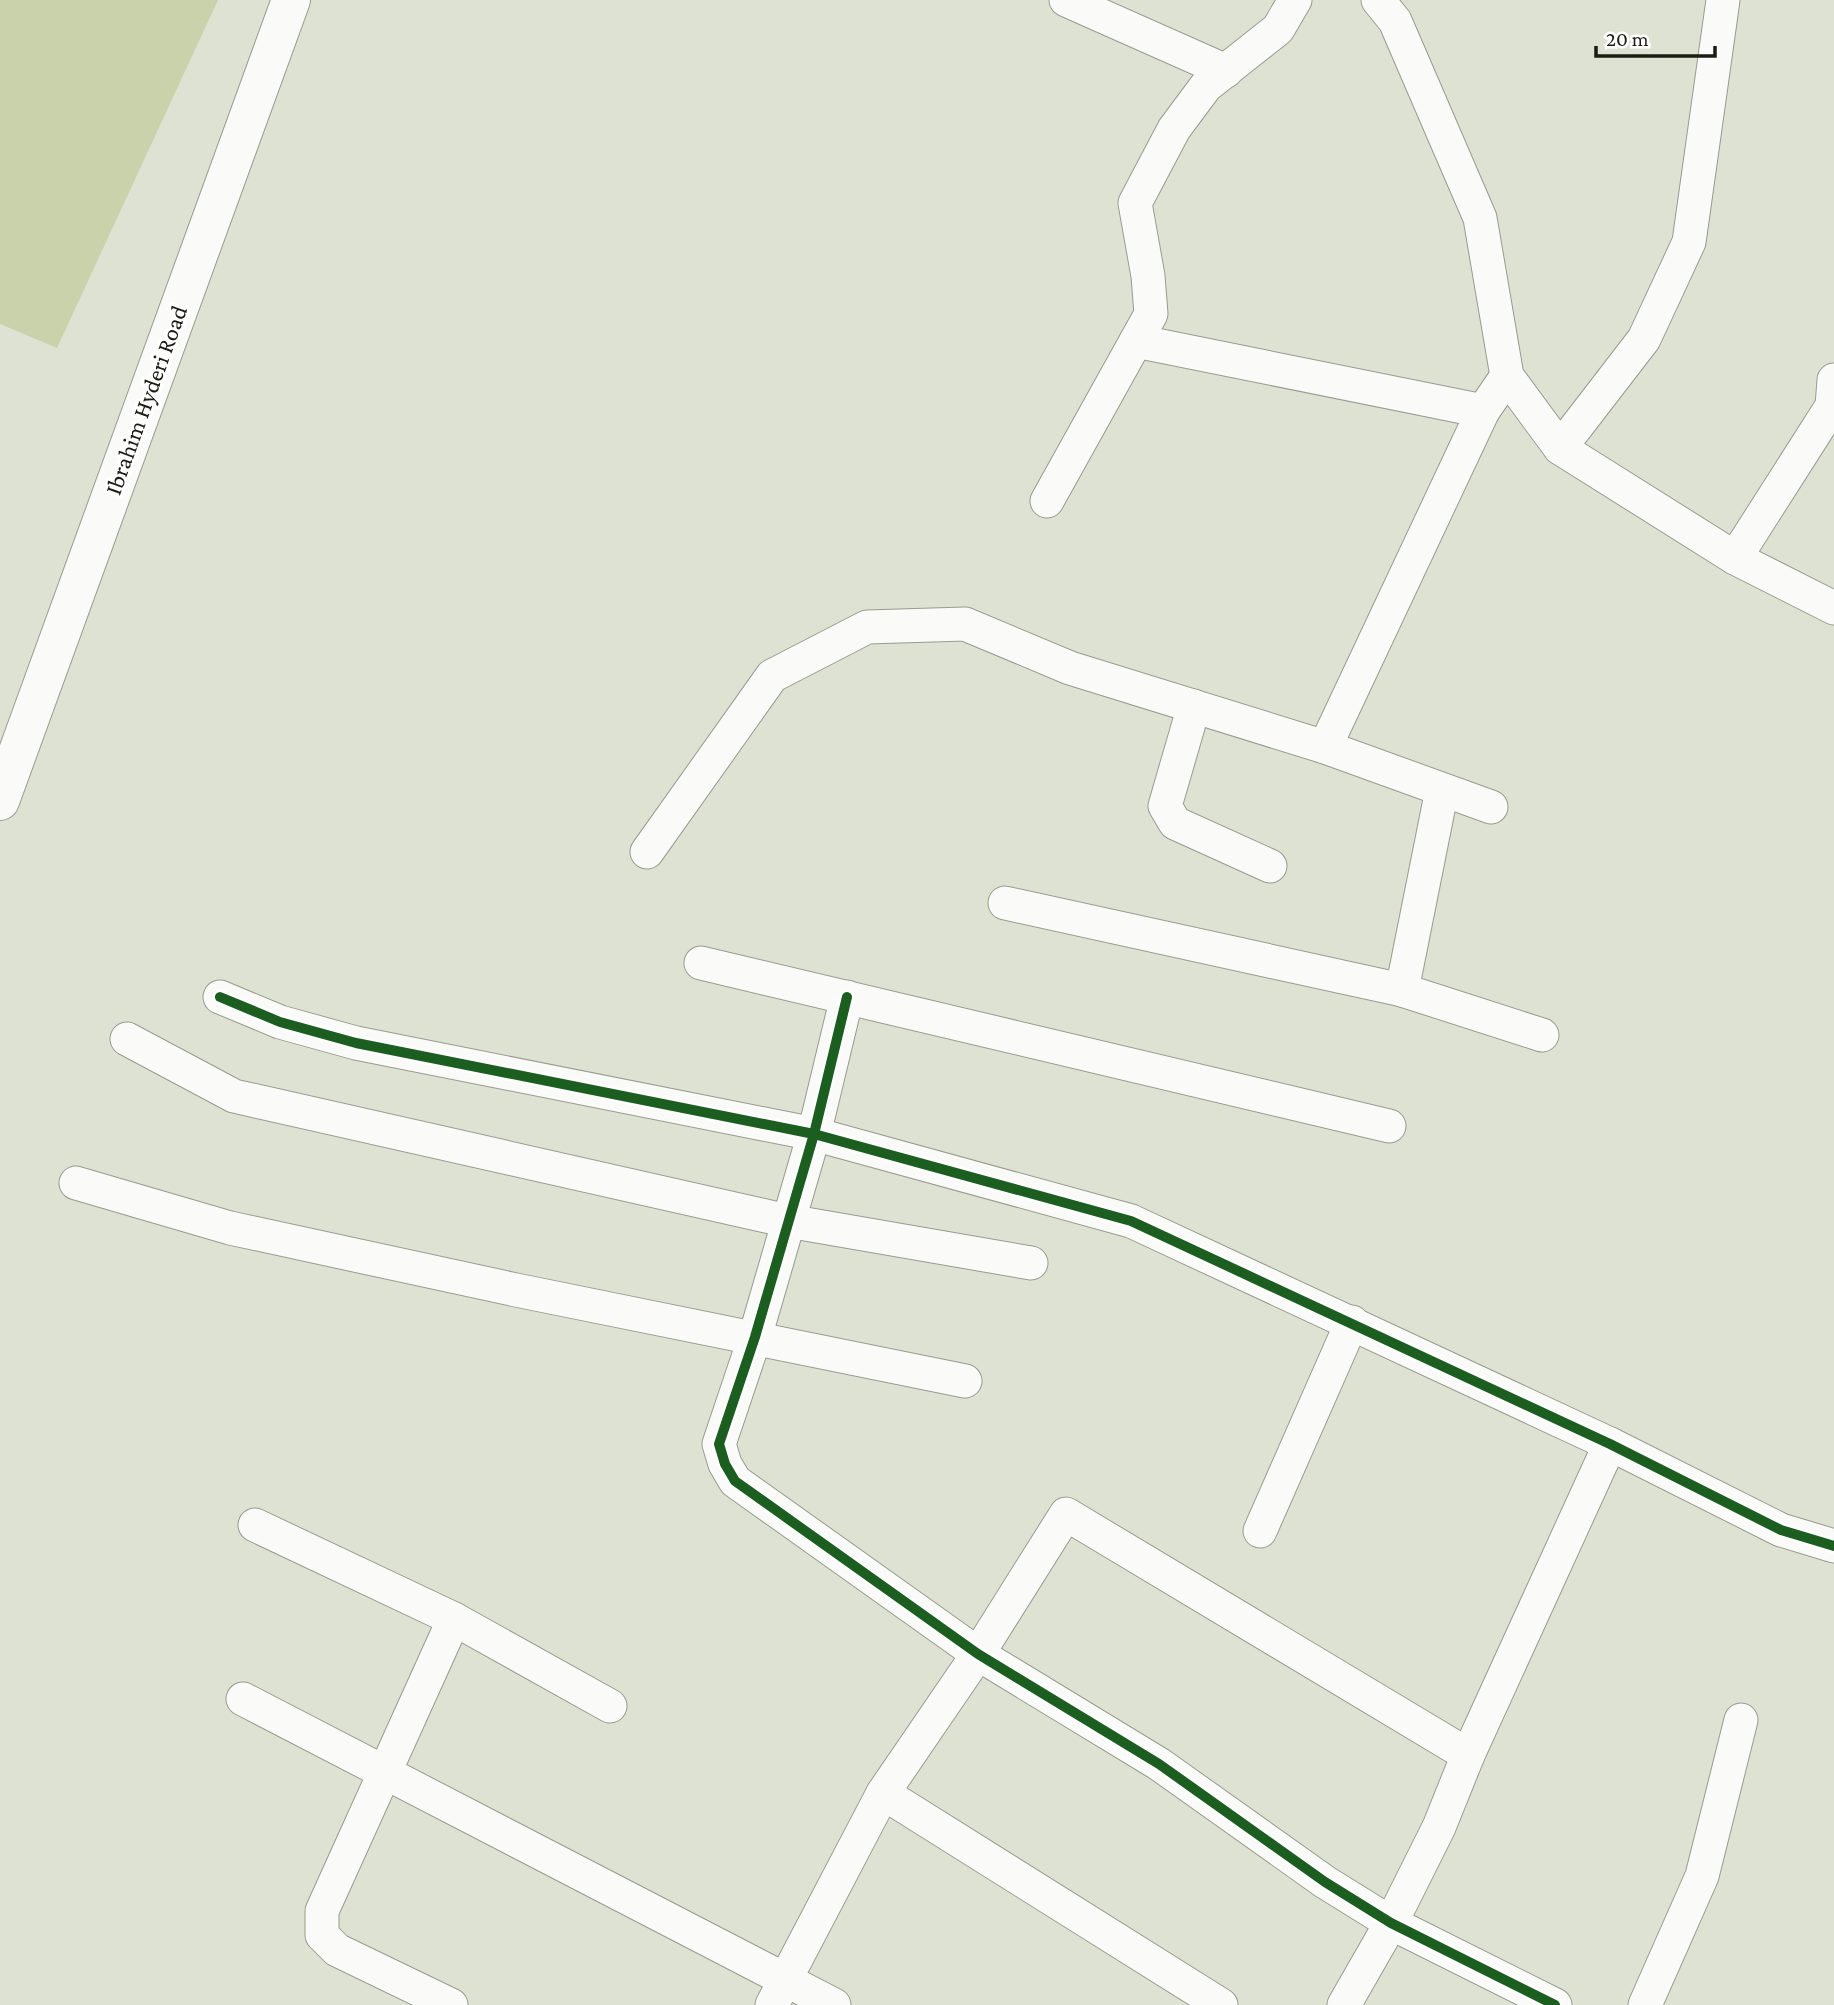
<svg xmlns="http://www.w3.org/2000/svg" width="1834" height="2005" font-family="'Crimson Pro',serif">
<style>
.green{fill:#cad2ab}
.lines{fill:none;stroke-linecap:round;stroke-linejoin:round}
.street-casing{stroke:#989b8f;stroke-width:35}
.secondary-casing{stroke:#989b8f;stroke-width:40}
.street{stroke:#fafbf8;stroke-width:33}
.secondary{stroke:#fafbf8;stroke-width:38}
.cycleway-casing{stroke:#fff;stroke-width:15}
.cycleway{stroke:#1b5e20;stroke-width:10}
.labels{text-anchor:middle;stroke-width:7;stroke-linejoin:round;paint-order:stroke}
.street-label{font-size:24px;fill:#1b1d14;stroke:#fff}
</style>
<rect width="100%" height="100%" fill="#dee2d3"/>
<path class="green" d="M0,0H218L57,348L0,324Z"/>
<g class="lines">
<defs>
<g id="street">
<path d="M1066,0L1226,71"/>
<path d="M1378,0L1395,21L1480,218L1507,376L1560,448L1735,558L1834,608"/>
<path d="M1136,341L1483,411"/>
<path d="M1560,448L1644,339L1689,242L1723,0"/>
<path d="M1047,501L1151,314L1148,276L1135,203L1174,129L1206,86L1278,29L1295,0"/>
<path d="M1735,558L1832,406L1834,380"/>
<path d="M1194,706L1165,806L1175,823L1270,866"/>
<path d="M1325,747L1483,411L1507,376"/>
<path d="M647,852L772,676L867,627L965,624L1070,668L1325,747L1491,807"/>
<path d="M1005,903L1402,990L1542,1035"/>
<path d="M701,963L1389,1126"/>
<path d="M1402,990L1442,790"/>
<path d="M220,997L280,1022L356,1043L814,1134L1131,1221L1610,1444L1781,1530L1834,1546"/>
<path d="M847,997L814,1134L755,1337L719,1444L725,1464L735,1481L978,1654L1159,1764L1325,1882L1391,1923L1555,2005"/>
<path d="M127,1039L234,1096L788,1221L1031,1263"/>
<path d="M76,1183L230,1228L516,1290L965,1381"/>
<path d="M255,1525L454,1619L610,1706"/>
<path d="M1260,1531L1352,1322"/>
<path d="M243,1699L834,2005"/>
<path d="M883,1793L1221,2005"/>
<path d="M451,2005L337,1950L322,1935V1911L454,1619"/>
<path d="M772,2005L883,1793L978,1654L1066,1514L1468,1755"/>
<path d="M1344,2005L1391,1923L1439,1827L1468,1755L1610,1444"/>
<path d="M1645,2005L1702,1876L1741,1720"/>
</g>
<path id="secondary" d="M0,801L291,0"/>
</defs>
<use href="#street" class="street-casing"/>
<use href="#secondary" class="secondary-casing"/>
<use href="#street" class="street"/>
<use href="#secondary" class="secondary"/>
<defs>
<g id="cycleway">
<path d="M220,997L280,1022L356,1043L814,1134L1131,1221L1610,1444L1781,1530L1834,1546"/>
<path d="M847,997L814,1134L755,1337L719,1444L725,1464L735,1481L978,1654L1159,1764L1325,1882L1391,1923L1555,2005"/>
</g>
</defs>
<use href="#cycleway" class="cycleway-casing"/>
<use href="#cycleway" class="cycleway"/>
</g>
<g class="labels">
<g class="street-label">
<text transform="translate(146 400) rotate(-70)" y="8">Ibrahim Hyderi Road</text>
</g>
</g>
<path d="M1596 46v10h119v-10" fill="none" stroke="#1b1d14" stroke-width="3.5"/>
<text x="1606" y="46" font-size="21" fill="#1b1d14" stroke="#ffffff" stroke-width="5" paint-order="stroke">20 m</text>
</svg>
